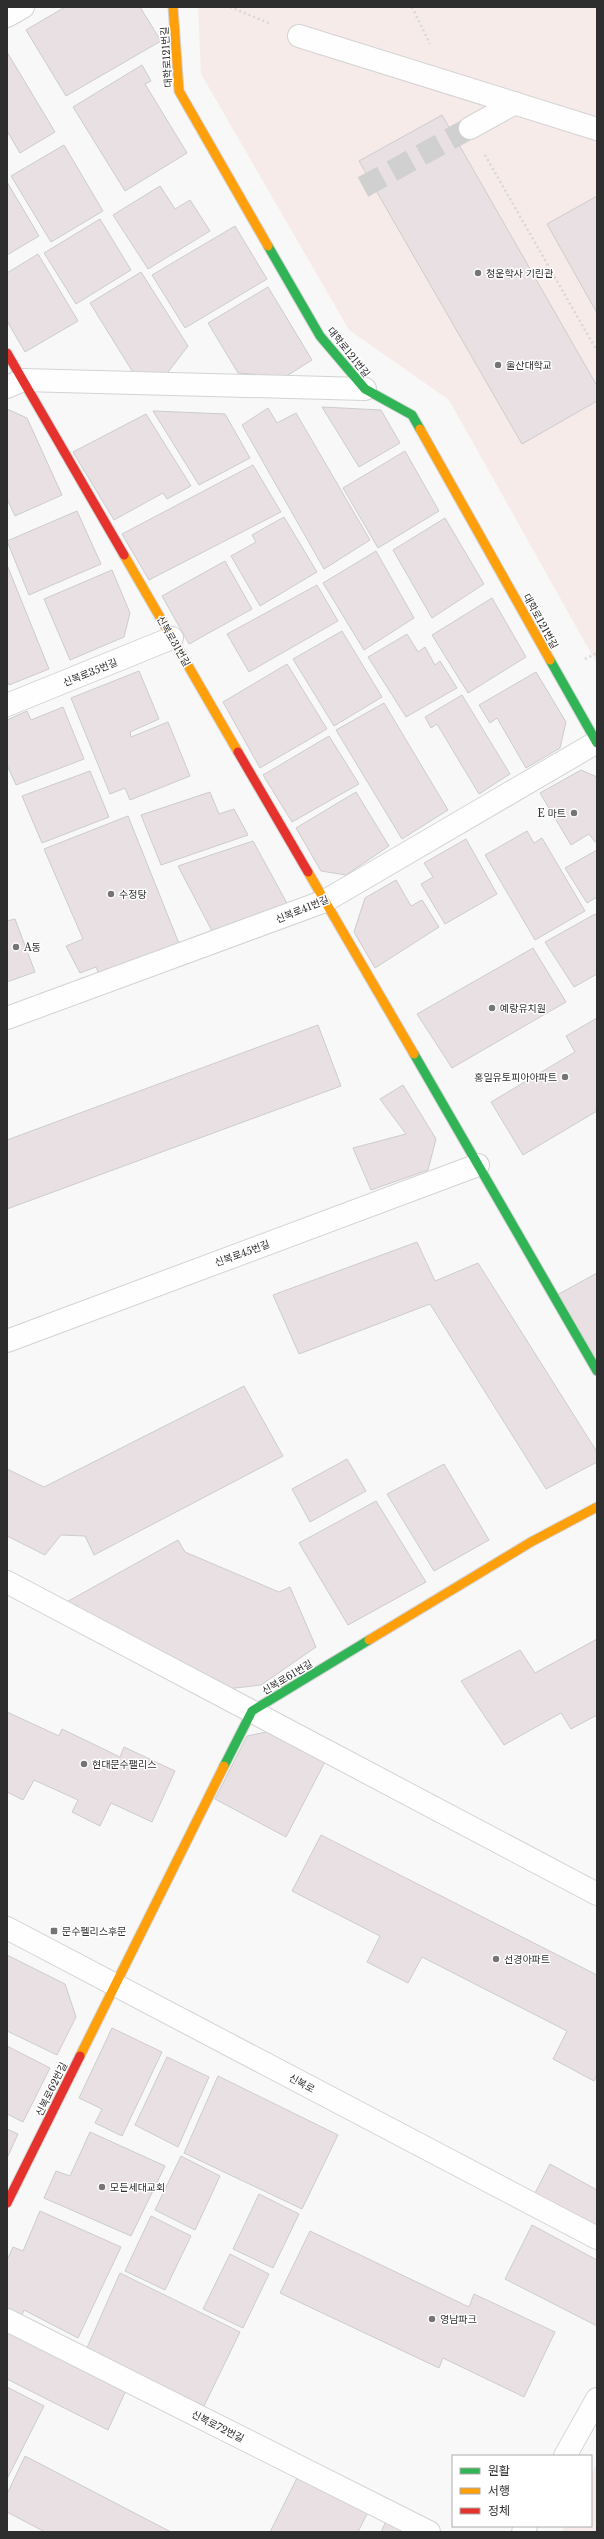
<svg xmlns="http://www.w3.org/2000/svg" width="604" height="2539" font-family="'Libre Baskerville','Noto Sans KR',serif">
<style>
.education{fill:#f7ebea}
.building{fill:#e9e0e3;stroke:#cdcccc}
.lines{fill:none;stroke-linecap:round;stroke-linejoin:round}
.street-tunnel{stroke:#d0d0d0;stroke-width:22;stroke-dasharray:22 11;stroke-linecap:butt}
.street-casing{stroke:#d3d3d3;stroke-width:24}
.fast-casing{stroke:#d3d3d3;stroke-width:11}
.slow-casing{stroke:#d3d3d3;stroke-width:11}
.jam-casing{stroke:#d3d3d3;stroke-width:11}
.path{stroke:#d7d7d7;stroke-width:2.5;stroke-dasharray:2 3;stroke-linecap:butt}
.street{stroke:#fefefe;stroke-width:22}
.fast{stroke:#30b455;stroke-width:9}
.slow{stroke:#ff9f0a;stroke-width:9}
.jam{stroke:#e5322d;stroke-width:9}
.poi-dot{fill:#757575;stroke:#fff;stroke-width:1.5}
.labels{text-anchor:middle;stroke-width:3;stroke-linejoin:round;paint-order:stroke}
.street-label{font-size:10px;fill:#2e2e2e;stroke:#fff}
.poi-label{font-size:10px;fill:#2e2e2e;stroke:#fff;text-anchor:start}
</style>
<rect width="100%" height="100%" fill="#f8f8f8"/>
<g class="education">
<path d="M198,7H597V664L449,400L349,330L201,74Z"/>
<path d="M597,2463V2532H562L565,2526H591V2475Z"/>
</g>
<g class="building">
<path d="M65,7H140L161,41L66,96L26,30Z"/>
<path d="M7,52L55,132L20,153L7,131Z"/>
<path d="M142,65L151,81L145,84L187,153L125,191L73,107Z"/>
<path d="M442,115L597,386V401L522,444L359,161Z"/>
<path d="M64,145L103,211L51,242L11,176Z"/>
<path d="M7,182L39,236L7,255Z"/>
<path d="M160,186L175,209L190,200L210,231L148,269L113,215Z"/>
<path d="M597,196V313L547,224Z"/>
<path d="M100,219L131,270L76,304L44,253Z"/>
<path d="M235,226L267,279L185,328L152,275Z"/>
<path d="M38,254L78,321L25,352L7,321V273Z"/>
<path d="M141,272L188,346L165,376L134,374L90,303Z"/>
<path d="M268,287L312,360L285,377L238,373L208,323Z"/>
<path d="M322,407L381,410L400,443L359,467Z"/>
<path d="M268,408L277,423L296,413L370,540L324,569L242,425Z"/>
<path d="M7,409L27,418L62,495L15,516L7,499Z"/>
<path d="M153,411L225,414L250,458L199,485Z"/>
<path d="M146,414L191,486L167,499L163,493L114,520L73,452Z"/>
<path d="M405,451L439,511L378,548L343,488Z"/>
<path d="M253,465L281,512L149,580L122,534Z"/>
<path d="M77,511L101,564L29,595L7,541Z"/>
<path d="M284,517L317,572L260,606L231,556L256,542L252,535Z"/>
<path d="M445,518L484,584L432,618L393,550Z"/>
<path d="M376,551L414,618L364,650L323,583Z"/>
<path d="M225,561L252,609L189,644L162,596Z"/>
<path d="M7,565L49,669L9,685L7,680Z"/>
<path d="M112,570L130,613L124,637L70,660L44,599Z"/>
<path d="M317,585L338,621L249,672L227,634Z"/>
<path d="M492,598L526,657L468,693L432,635Z"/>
<path d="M342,631L382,697L334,726L293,659Z"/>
<path d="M407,634L418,652L425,647L435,665L440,661L457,688L406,717L368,657Z"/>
<path d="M287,664L327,729L260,768L223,702Z"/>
<path d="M139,671L159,719L130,732L131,737L168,722L190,776L130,800L125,788L110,794L71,698Z"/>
<path d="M536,672L566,722L560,748L526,768L497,718L490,723L479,705Z"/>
<path d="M462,695L510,774L479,794L437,724L431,728L425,717Z"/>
<path d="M384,703L448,810L402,839L336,730Z"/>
<path d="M63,707L84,759L16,785L7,765V720L27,711L31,720Z"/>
<path d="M329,736L359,784L292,822L263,775Z"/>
<path d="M581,770L597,777V841L595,842L589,834L571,845L540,793Z"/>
<path d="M90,771L109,817L42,843L22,796Z"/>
<path d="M210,792L219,814L234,809L248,835L161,865L141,815Z"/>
<path d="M356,792L389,846L346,875L321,871L296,828Z"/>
<path d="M128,816L180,946L99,974L96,967L80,973L66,946L83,939L44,849Z"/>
<path d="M527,831L534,843L542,838L585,911L535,940L485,855Z"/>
<path d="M466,839L497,894L445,924L421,884L433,877L424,863Z"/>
<path d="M253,841L288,905L212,931L178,866Z"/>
<path d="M597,850V897L587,903L565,868Z"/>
<path d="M396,880L411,906L422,900L439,927L375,968L354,932L365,898Z"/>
<path d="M595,914L597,917V974L574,987L545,942Z"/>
<path d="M15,919L35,972L7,982V921Z"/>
<path d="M533,948L566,1002L452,1068L417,1014Z"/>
<path d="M597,1018V1111L523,1155L491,1102L575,1052L566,1036Z"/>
<path d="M318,1025L341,1086L7,1209V1140Z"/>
<path d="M403,1085L436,1139L428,1170L371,1190L353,1148L406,1134L380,1099Z"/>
<path d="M417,1242L435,1281L478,1263L597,1452V1462L546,1489L430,1304L299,1354L273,1295Z"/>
<path d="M597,1273V1363L557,1295Z"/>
<path d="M244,1386L283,1456L94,1555L85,1536L61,1535L45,1555L7,1536V1469L44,1487Z"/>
<path d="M347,1459L366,1491L310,1522L292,1489Z"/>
<path d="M444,1464L489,1540L434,1571L387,1494Z"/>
<path d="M376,1501L426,1582L348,1625L299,1543Z"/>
<path d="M178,1540L185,1552L279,1592L290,1587L316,1647L261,1685L227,1689L63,1604Z"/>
<path d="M597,1639V1715L571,1729L561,1713L504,1745L461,1681L520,1650L535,1673Z"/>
<path d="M7,1712L59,1736L62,1729L120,1757L124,1747L175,1771L152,1822L111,1803L100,1826L72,1812L78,1800L34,1780L23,1800L7,1792Z"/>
<path d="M276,1730L327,1758L286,1837L215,1799L247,1736Z"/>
<path d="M321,1835L597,1975V2075L594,2081L553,2059L567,2031L422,1957L408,1983L367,1962L380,1936L292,1891Z"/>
<path d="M7,1955L65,1984L76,2017L57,2055L7,2031Z"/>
<path d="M112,2028L162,2052L122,2136L95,2123L102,2109L79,2098Z"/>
<path d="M7,2046L50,2068L23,2122L7,2114Z"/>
<path d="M167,2057L209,2077L178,2147L135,2125Z"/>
<path d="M218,2076L338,2135L302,2209L184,2153Z"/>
<path d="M7,2129L18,2134L7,2158Z"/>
<path d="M90,2132L165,2166L131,2236L44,2198L56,2171L70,2176Z"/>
<path d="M181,2156L220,2176L195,2230L155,2210Z"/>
<path d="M550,2164L597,2190V2226L535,2193Z"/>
<path d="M259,2194L299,2214L273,2268L233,2249Z"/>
<path d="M40,2211L121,2247L78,2338L24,2310L21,2317L7,2309V2260L13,2247L23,2251Z"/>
<path d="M151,2216L191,2236L165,2290L125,2271Z"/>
<path d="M532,2225L597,2260V2326L505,2279Z"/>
<path d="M310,2231L469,2307L474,2294L555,2332L524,2397L443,2358L439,2368L280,2293Z"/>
<path d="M230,2254L269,2274L243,2328L203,2309Z"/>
<path d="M120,2273L240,2332L204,2406L86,2350Z"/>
<path d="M7,2326L127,2388L108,2430L7,2379Z"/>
<path d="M7,2387L44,2406L7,2479Z"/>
<path d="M25,2456L171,2532H45L7,2512V2494Z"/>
<path d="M297,2478L368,2512L358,2532H270Z"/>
<path d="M387,2519L413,2532H381Z"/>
</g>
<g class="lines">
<path class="street-tunnel" d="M363,187L470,128"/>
<defs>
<g id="street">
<path d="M7,16L23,7"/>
<path d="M299,36L597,129"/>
<path d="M470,128L515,103"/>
<path d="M7,387L23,380L365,389"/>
<path d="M7,705L172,638"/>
<path d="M7,1018L325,901L597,742"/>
<path d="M7,1341L478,1165"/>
<path d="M7,1582L597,1894"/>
<path d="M7,1928L597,2238"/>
<path d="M7,2320L429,2532"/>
<path d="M565,2456L597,2399"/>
<path d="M523,2532L526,2526"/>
</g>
<g id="fast">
<path d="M268,246L320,336L365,389L412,415L420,429"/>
<path d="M550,660L597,743"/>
<path d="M414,1054L597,1371"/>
<path d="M224,1766L252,1711L369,1640"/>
</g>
<g id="slow">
<path d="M173,7L179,91L268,246"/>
<path d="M420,429L550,660"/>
<path d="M124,555L238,752"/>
<path d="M308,872L414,1054"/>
<path d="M369,1640L531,1542L597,1507"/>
<path d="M80,2056L224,1766"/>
</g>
<g id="jam">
<path d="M7,353L124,555"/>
<path d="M238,752L308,872"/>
<path d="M7,2203L80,2056"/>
</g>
</defs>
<use href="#street" class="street-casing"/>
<use href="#fast" class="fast-casing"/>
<use href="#slow" class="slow-casing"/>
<use href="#jam" class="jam-casing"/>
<g class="path">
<path d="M230,7L271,24"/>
<path d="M412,7L430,44"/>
<path d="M485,155L597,351"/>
<path d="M585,659L597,653"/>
</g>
<use href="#street" class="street"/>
<use href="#fast" class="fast"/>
<use href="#slow" class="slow"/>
<use href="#jam" class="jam"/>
</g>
<g class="poi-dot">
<circle cx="478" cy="273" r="4"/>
<circle cx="498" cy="365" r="4"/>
<circle cx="574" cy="813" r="4"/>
<circle cx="111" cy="894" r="4"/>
<circle cx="16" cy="947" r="4"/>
<circle cx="492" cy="1008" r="4"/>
<circle cx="565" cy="1077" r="4"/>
<circle cx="84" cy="1764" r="4"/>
<rect x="50" y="1927" width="8" height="8" rx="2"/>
<circle cx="496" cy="1959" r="4"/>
<circle cx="102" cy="2187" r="4"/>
<circle cx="432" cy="2319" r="4"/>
</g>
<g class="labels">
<g class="street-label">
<text transform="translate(166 57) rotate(-94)" y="4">대학로121번길</text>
<text transform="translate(349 352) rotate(51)" y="4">대학로121번길</text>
<text transform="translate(541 621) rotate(61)" y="4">대학로121번길</text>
<text transform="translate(174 641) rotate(60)" y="4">신복로31번길</text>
<text transform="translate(90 672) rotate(-22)" y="4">신복로35번길</text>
<text transform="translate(302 909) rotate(-22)" y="4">신복로41번길</text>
<text transform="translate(242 1253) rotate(-20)" y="4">신복로45번길</text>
<text transform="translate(287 1677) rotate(-31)" y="4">신복로61번길</text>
<text transform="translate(302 2083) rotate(28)" y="4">신복로</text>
<text transform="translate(51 2089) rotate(-64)" y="4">신복로62번길</text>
<text transform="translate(218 2426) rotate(27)" y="4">신복로72번길</text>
</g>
<g class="poi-label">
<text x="486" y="277">청운학사 기린관</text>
<text x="506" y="369">울산대학교</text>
<text x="566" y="817" text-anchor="end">E 마트</text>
<text x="119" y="898">수정탕</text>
<text x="24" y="951">A동</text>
<text x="500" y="1012">예랑유치원</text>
<text x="557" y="1081" text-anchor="end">홍일유토피아아파트</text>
<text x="92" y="1768">현대문수팰리스</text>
<text x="62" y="1935">문수펠리스후문</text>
<text x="504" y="1963">선경아파트</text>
<text x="110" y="2191">모든세대교회</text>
<text x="440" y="2323">영남파크</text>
</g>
</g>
<rect width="604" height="2539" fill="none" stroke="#2e2e2e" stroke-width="16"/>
<rect x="452" y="2455" width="140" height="72" fill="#ffffff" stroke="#ababab"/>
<rect x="460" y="2468" width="20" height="6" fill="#30b455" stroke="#ababab"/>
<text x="488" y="2475" font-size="12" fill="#2e2e2e">원활</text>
<rect x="460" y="2488" width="20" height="6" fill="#ff9f0a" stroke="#ababab"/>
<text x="488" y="2495" font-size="12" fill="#2e2e2e">서행</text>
<rect x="460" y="2508" width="20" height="6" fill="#e5322d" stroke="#ababab"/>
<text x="488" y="2515" font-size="12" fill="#2e2e2e">정체</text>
</svg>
